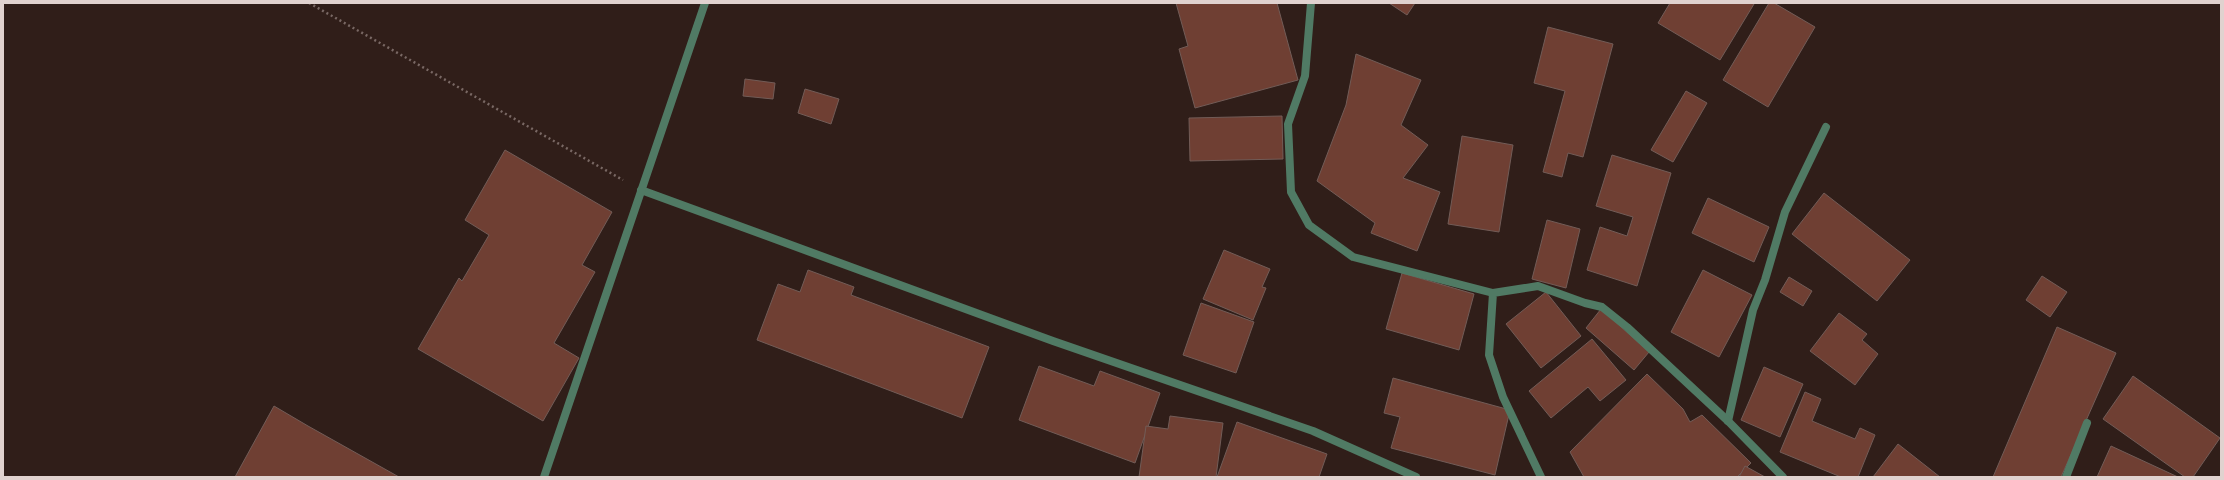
<svg xmlns="http://www.w3.org/2000/svg" width="2224" height="480" font-family="Literata,serif">
<style>
.building{fill:#6f3f33;stroke:#725c57}
.lines{fill:none;stroke-linecap:round;stroke-linejoin:round}
.path{stroke:#796864;stroke-width:2.5;stroke-dasharray:2 3;stroke-linecap:butt}
.minor{stroke:#507a64;stroke-width:8}
.tertiary{stroke:#507a64;stroke-width:8}
</style>
<rect width="100%" height="100%" fill="#301e19"/>
<g class="building">
<path d="M1176,3H1277L1298,80L1195,108L1179,49L1188,46Z"/>
<path d="M1389,3H1415L1407,15Z"/>
<path d="M1670,3H1752L1754,4L1720,60L1658,23Z"/>
<path d="M1769,3H1774L1815,27L1768,107L1723,80Z"/>
<path d="M1548,27L1613,44L1583,157L1568,153L1562,177L1543,172L1565,91L1534,83Z"/>
<path d="M1356,54L1421,80L1401,125L1428,145L1403,178L1440,192L1417,251L1371,233L1375,223L1317,181L1346,105Z"/>
<path d="M745,79L775,83L773,99L743,96Z"/>
<path d="M805,89L839,99L831,124L798,113Z"/>
<path d="M1686,91L1707,103L1673,162L1651,150Z"/>
<path d="M1282,116L1283,159L1190,161L1189,118Z"/>
<path d="M1462,136L1513,145L1499,232L1448,224Z"/>
<path d="M505,150L612,212L582,265L595,272L554,343L579,358L543,421L418,349L459,278L462,281L489,235L465,220Z"/>
<path d="M1612,155L1671,173L1637,286L1587,270L1600,227L1627,236L1633,217L1596,206Z"/>
<path d="M1824,193L1910,260L1877,301L1792,234Z"/>
<path d="M1708,198L1769,227L1754,262L1692,233Z"/>
<path d="M1547,220L1580,229L1566,288L1532,279Z"/>
<path d="M1224,250L1270,269L1262,287L1266,288L1253,320L1203,299Z"/>
<path d="M808,270L854,287L851,295L989,347L962,418L757,340L778,284L800,292Z"/>
<path d="M1703,270L1752,295L1719,357L1671,332Z"/>
<path d="M1402,273L1474,294L1459,350L1386,329Z"/>
<path d="M2042,276L2067,292L2050,317L2026,300Z"/>
<path d="M1789,277L1812,291L1803,306L1780,292Z"/>
<path d="M1546,292L1581,336L1541,368L1506,324Z"/>
<path d="M1201,303L1254,322L1236,373L1183,355Z"/>
<path d="M1601,309L1649,352L1634,370L1586,328Z"/>
<path d="M1839,313L1867,334L1862,340L1878,354L1855,385L1810,351Z"/>
<path d="M2057,327L2116,353L2061,477H1993Z"/>
<path d="M1592,339L1626,380L1600,401L1588,387L1551,418L1529,391Z"/>
<path d="M1039,366L1094,386L1100,371L1160,393L1135,463L1019,420Z"/>
<path d="M1764,367L1803,384L1780,437L1741,420Z"/>
<path d="M1647,374L1683,409L1690,422L1702,415L1751,463L1737,477H1584L1570,452Z"/>
<path d="M2133,376L2220,438L2193,477H2185L2103,419Z"/>
<path d="M1393,378L1510,410L1495,475L1391,448L1400,417L1384,413Z"/>
<path d="M1805,392L1821,399L1812,421L1855,439L1860,428L1875,435L1858,477H1841L1780,452Z"/>
<path d="M274,406L308,426L399,477H235Z"/>
<path d="M1170,416L1223,423L1216,477H1139L1146,426L1168,429Z"/>
<path d="M1237,422L1327,454L1319,477H1217Z"/>
<path d="M1898,444L1940,477H1873Z"/>
<path d="M2111,446L2178,477H2097Z"/>
<path d="M1745,466L1765,477H1739Z"/>
</g>
<g class="lines">
<path class="path" d="M309,3L623,180"/>
<g class="minor">
<path d="M1311,3L1305,76L1288,124L1291,192L1309,225L1353,257L1493,293"/>
<path d="M641,190L1053,341L1313,431L1416,477"/>
<path d="M1728,421L1753,310L1765,280L1785,212L1826,127"/>
<path d="M1541,477L1503,397L1489,355L1493,293L1538,286L1585,303L1602,307L1627,327L1728,421L1783,477"/>
<path d="M2066,477L2087,423"/>
</g>
<path class="tertiary" d="M544,477L705,3"/>
</g>
<rect width="2224" height="480" fill="none" stroke="#e0d2cf" stroke-width="8"/>
</svg>
